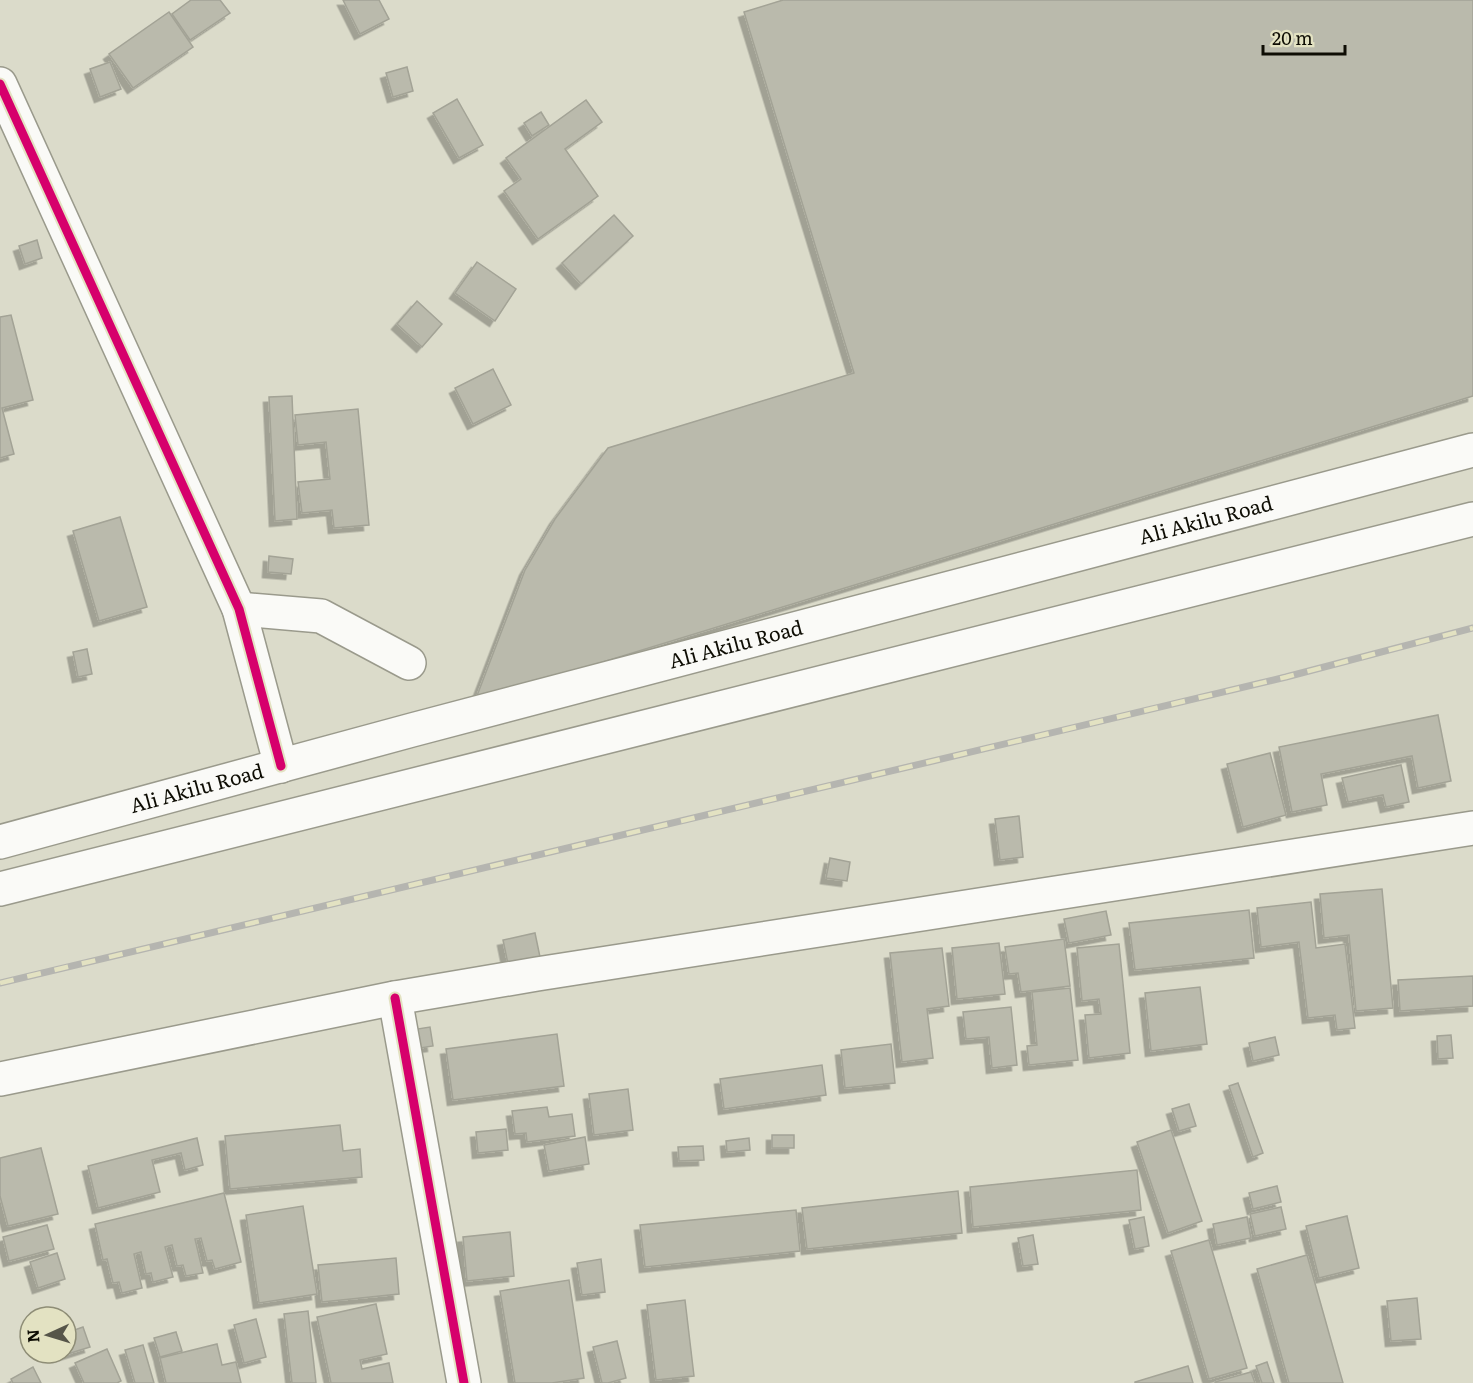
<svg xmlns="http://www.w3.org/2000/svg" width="1473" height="1383" font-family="Literata,serif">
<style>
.building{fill:#babaac;stroke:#a3a396;stroke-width:1.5;filter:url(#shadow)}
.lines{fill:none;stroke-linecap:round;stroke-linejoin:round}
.minor-casing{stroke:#9a9a8c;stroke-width:36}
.major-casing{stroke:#9a9a8c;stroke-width:36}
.minor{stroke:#fafaf7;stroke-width:33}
.major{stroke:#fafaf7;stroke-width:33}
.rail-casing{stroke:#b5b5b0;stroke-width:7}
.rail{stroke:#e3e2c2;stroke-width:4.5;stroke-dasharray:14;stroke-linecap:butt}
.cycleway-casing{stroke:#e3e2c2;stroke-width:13}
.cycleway{stroke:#d6006c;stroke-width:9}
.labels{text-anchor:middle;stroke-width:6;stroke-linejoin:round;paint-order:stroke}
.street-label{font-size:20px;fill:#0e0d04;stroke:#e3e2c2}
</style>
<defs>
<filter id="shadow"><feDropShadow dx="-5.5" dy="5.5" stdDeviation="0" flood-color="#0004"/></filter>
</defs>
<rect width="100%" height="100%" fill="#dbdbca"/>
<g class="building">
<path d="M191,0H220L230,13L190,40L172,14Z"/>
<path d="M343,0H379L389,19L360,34Z"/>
<path d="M783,0H1473V396L475,701L525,570L555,519L608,448L854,373L744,12Z"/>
<path d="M169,12L193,47L133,88L109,54Z"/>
<path d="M110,62L121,89L100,97L90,69Z"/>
<path d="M407,67L413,91L393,97L386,73Z"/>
<path d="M457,99L483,145L459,158L433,113Z"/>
<path d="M586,100L602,122L565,149L598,196L538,239L504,191L521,179L506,158Z"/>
<path d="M541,112L549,125L532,136L524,123Z"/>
<path d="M614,215L633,236L581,284L562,263Z"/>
<path d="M37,240L42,258L25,264L19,246Z"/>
<path d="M477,262L516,289L495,321L455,293Z"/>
<path d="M417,301L442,324L422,347L397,324Z"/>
<path d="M11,315L33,400L2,408L14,454L0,458V317Z"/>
<path d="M493,369L511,405L473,424L455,388Z"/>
<path d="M292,396L297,519L275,521L269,397Z"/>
<path d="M358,409L369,525L334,528L332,510L302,513L298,482L330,479L326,442L298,445L295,415Z"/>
<path d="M120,517L147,607L99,621L73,531Z"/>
<path d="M269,556L293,559L291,574L268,572Z"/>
<path d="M87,649L92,674L78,677L73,652Z"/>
<path d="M1438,715L1451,781L1418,788L1412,756L1321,774L1327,805L1292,812L1279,747Z"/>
<path d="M1270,753L1286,815L1243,827L1227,764Z"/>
<path d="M1401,765L1409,802L1386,807L1383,795L1348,802L1342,778Z"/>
<path d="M1019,816L1023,857L1000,860L995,819Z"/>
<path d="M830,858L850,862L847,881L826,878Z"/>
<path d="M1382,889L1393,1008L1356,1011L1349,935L1324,938L1320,894Z"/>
<path d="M1311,902L1316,948L1345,944L1355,1028L1337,1030L1335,1015L1308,1018L1299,942L1261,947L1257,908Z"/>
<path d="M1249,910L1254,958L1135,970L1129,923Z"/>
<path d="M1106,911L1111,935L1069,943L1064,919Z"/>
<path d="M535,933L540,957L508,964L503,940Z"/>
<path d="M1064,939L1070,986L1021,992L1018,973L1009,974L1005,947Z"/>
<path d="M999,943L1005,994L957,999L952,948Z"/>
<path d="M1119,944L1130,1053L1089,1058L1085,1015L1101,1014L1099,999L1082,1001L1077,948Z"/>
<path d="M942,948L949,1006L927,1009L933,1058L902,1062L890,953Z"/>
<path d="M1473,976V1006L1400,1011L1398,980Z"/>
<path d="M1200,987L1207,1044L1151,1051L1145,993Z"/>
<path d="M1070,988L1078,1060L1029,1065L1027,1046L1037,1045L1032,992Z"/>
<path d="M1011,1007L1017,1065L992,1068L989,1037L966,1039L963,1012Z"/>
<path d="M430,1027L433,1046L414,1049L411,1030Z"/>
<path d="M557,1034L564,1086L453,1100L446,1049Z"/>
<path d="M1451,1035L1453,1058L1438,1059L1437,1036Z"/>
<path d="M1275,1037L1279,1055L1253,1061L1249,1043Z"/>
<path d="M891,1044L895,1083L845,1088L841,1050Z"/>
<path d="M822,1065L826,1095L724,1109L720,1079Z"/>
<path d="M1238,1083L1263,1153L1253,1157L1229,1086Z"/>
<path d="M628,1089L633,1130L594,1135L589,1094Z"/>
<path d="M1189,1104L1196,1126L1179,1131L1172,1109Z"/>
<path d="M547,1107L549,1117L572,1114L575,1136L527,1142L526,1133L515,1134L512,1111Z"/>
<path d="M340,1125L343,1151L360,1149L362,1177L230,1189L225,1136Z"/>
<path d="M506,1129L508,1150L478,1153L476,1132Z"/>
<path d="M1171,1130L1202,1221L1168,1233L1137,1142Z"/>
<rect x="772" y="1135" width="22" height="13"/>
<path d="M585,1137L589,1164L549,1171L544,1145Z"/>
<path d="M197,1138L203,1165L185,1170L181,1153L152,1160L160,1192L98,1208L88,1166Z"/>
<path d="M749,1138L750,1150L727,1152L726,1141Z"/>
<path d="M703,1146L704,1160L679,1161L678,1147Z"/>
<path d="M41,1148L58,1214L8,1226L0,1196V1158Z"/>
<path d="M1137,1170L1141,1210L973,1227L970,1187Z"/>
<path d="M1277,1186L1281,1202L1253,1209L1249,1193Z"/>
<path d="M958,1191L962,1233L807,1249L802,1208Z"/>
<path d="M224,1193L241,1262L215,1269L212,1260L207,1261L201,1238L195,1239L203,1273L186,1276L183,1265L177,1266L172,1245L165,1247L173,1277L153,1282L151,1273L146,1274L141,1252L134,1254L142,1288L122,1293L119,1282L113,1283L107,1259L103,1260L95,1224Z"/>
<path d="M303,1206L317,1294L259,1303L246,1215Z"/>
<path d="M1281,1207L1286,1229L1255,1236L1250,1214Z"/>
<path d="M796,1210L800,1251L645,1267L640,1225Z"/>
<path d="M1347,1216L1359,1268L1319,1278L1306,1226Z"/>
<path d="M1144,1217L1149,1246L1135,1249L1129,1220Z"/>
<path d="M1247,1217L1251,1238L1217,1245L1213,1224Z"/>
<path d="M47,1225L54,1249L9,1261L3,1237Z"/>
<path d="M510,1232L514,1276L467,1281L463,1237Z"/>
<path d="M1033,1235L1038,1264L1023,1266L1018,1238Z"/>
<path d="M1209,1240L1247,1368L1209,1379L1171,1251Z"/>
<path d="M57,1253L65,1279L38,1288L30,1262Z"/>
<path d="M1307,1255L1343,1383H1289L1257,1269Z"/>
<path d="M396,1258L399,1294L322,1302L318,1265Z"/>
<path d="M601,1259L605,1292L582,1295L577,1263Z"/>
<path d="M569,1280L584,1378L552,1383H515L500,1291Z"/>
<path d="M1417,1298L1421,1339L1391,1341L1387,1301Z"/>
<path d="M685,1300L694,1376L656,1380L647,1305Z"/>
<path d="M376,1304L387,1354L360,1360L362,1369L389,1363L393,1383H331L317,1317Z"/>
<path d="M308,1311L316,1383H292L284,1314Z"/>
<path d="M256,1319L266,1357L244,1363L234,1325Z"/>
<path d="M83,1327L90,1347L58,1357L57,1353H66V1333Z"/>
<path d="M176,1332L182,1351L160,1357L154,1338Z"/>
<path d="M617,1341L626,1378L608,1383H602L593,1347Z"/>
<path d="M217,1344L222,1365L236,1362L241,1383H166L160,1358Z"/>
<path d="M143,1345L154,1383H135L125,1350Z"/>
<path d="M107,1349L121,1381L117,1383H84L75,1363Z"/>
<path d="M1267,1362L1274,1383H1262L1256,1366Z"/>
<path d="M1188,1366L1193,1383H1135V1382Z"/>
<path d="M33,1367L41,1383H13L11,1379Z"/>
<path d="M1251,1372L1255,1383H1215V1382Z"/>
</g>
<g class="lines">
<defs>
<g id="minor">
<path d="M0,84L239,609L281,766"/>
<path d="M239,609L321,616L409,663"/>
<path d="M395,998L464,1383"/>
<path d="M0,1079L395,998L537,974L1473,828"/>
</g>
<g id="major">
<path id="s1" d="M0,842L412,730L1473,450"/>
<path d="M0,889L1473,519"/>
</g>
</defs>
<use href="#minor" class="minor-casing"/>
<use href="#major" class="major-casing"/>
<use href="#minor" class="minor"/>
<use href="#major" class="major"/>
<defs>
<path id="rail" d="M0,983L1286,677L1473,628"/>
</defs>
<use href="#rail" class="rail-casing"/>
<use href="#rail" class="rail"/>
<defs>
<g id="cycleway">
<path d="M0,84L239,609L281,766"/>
<path d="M395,998L464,1383"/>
</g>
</defs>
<use href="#cycleway" class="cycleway-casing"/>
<use href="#cycleway" class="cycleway"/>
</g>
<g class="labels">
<g class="street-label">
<text dy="7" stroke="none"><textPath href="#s1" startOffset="1248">Ali Akilu Road</textPath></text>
<text dy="7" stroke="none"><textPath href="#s1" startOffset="762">Ali Akilu Road</textPath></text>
<text dy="7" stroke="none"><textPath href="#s1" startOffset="204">Ali Akilu Road</textPath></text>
</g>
</g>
<g transform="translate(48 1335) rotate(266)"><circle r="28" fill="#e3e2c2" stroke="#8e8d76" stroke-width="1.5"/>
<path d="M0-4.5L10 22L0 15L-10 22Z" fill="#565549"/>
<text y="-9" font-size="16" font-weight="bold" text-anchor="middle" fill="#0e0d04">N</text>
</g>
<path d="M1263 45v9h82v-9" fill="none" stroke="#0e0d04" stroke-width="3"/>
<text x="1272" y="45" font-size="18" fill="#0e0d04" stroke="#e3e2c2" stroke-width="4.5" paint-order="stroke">20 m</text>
</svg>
